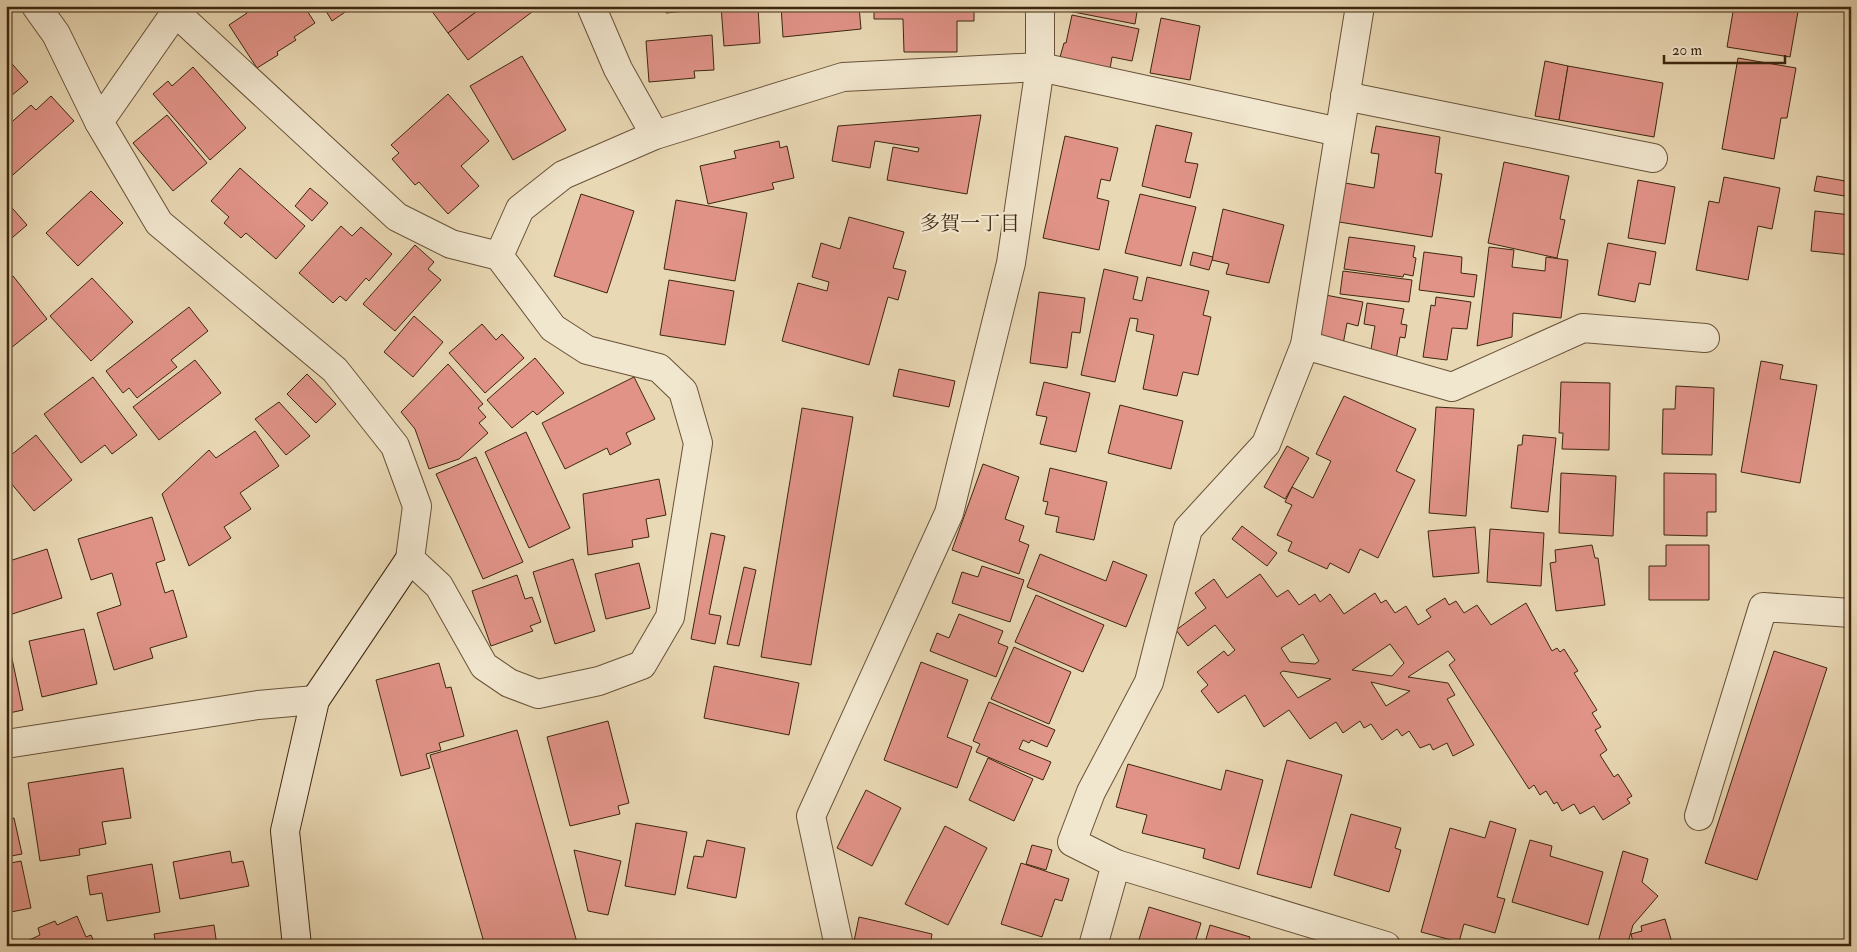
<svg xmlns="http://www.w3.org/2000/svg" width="1857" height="952" font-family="'IM FELL Double Pica','Noto Serif JP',serif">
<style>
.building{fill:#e19388;stroke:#3d260f;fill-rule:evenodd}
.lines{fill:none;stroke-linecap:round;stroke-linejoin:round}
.street-casing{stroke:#685238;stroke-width:30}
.secondary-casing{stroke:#3d260f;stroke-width:30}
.street{stroke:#f1e6ce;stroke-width:28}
.secondary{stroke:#f1e6ce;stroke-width:28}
.labels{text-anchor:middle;stroke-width:4.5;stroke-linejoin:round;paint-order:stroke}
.neighbourhood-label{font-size:20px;fill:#3d260f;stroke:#f1e6ce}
</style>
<rect width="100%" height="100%" fill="#e9d8b4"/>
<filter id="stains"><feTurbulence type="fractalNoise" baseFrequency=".004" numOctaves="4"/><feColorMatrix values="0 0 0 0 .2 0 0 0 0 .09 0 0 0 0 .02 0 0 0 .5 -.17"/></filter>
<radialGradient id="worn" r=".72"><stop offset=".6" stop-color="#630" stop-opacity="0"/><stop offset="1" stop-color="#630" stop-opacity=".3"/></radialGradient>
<g class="building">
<path d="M253,6H304L315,23L294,37L296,40L277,52L278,55L257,68L229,25L247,13L245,11Z"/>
<path d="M323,6H354L332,21Z"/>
<path d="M428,6H478L480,9L448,33Z"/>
<path d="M484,6H540L468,60L448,33Z"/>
<path d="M665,6H707L708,9L666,13Z"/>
<path d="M721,6H758L760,43L724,46Z"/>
<path d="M781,6H859L861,29L783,37Z"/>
<path d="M874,6H974V21H957V52H904L903,19H874Z"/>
<path d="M1059,6H1138L1135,24L1058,9Z"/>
<path d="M1497,6H1525L1524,11Z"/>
<path d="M1734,6H1799L1790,57L1727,47Z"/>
<path d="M1072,15L1139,29L1132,61L1112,57L1108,81L1058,64L1064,43H1066Z"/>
<path d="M1161,18L1200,26L1190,80L1150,73Z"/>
<path d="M712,35L714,70L694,71L695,78L649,82L646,41Z"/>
<path d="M522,56L566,130L513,160L470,86Z"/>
<path d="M6,57L28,82L6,100Z"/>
<path d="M1738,58L1796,68L1787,118H1781L1774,159L1722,149Z"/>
<path d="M1545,61L1568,66L1559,120L1535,116Z"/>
<path d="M1568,66L1663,83L1654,137L1559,120Z"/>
<path d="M193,67L246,128L210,160L153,94L168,81L172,86Z"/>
<path d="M448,94L489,141L461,166L479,186L448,214L419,182L415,185L392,159L399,153L391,145Z"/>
<path d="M51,96L74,121L6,181V127L31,105L36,110Z"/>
<path d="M167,115L207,163L173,191L133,143Z"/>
<path d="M981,115L967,194L887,180L893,147L918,152L919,148L875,141L870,168L832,161L838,126Z"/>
<path d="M1156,125L1192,133L1185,162L1198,164L1190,198L1142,186Z"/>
<path d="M1376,126L1440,137L1435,173L1442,174L1432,237L1339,222L1345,183L1374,188L1379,154L1371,153Z"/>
<path d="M1065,136L1118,148L1110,181L1101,179L1097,198L1109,201L1099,250L1043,238Z"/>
<path d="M779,141L780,148L787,146L794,178L772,183L774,189L708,204L700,166L736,158L734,151Z"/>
<path d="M1504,162L1569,176L1560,219L1565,220L1557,258L1488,243Z"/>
<path d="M240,168L305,226L276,259L246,233L241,238L224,223L229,217L211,201Z"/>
<path d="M1817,176L1851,182V197L1814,191Z"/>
<path d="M1724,177L1780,188L1772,229L1758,226L1748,280L1696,270L1709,201L1719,203Z"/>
<path d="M1638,180L1675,187L1665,244L1628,238Z"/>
<path d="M310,188L328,203L312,221L295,206Z"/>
<path d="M91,191L123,223L78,266L46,233Z"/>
<path d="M581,194L634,211L607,293L554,276Z"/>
<path d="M1140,194L1196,207L1181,266L1125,253Z"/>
<path d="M676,200L747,213L735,281L664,269Z"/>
<path d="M6,201L27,225L6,243Z"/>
<path d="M1223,209L1284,225L1269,283L1226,274L1229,264L1212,260Z"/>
<path d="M1815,211L1851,215V255L1811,251Z"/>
<path d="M849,217L904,232L893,268L906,271L898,300L888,297L869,365L782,341L798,283L827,291L829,282L812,277L821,243L840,249Z"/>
<path d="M341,226L352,236L361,227L392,254L369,281L366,278L346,301L340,296L333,303L299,273Z"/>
<path d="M1349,237L1415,246L1413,257L1416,258L1413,276L1404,274L1403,277L1344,269Z"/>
<path d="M1608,243L1656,252L1650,285L1639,283L1635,302L1598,295Z"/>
<path d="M415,245L434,262L428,269L441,280L395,331L363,304Z"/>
<path d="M1489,247L1514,250L1512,267L1545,271L1546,257L1568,260L1561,318L1513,313L1512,337L1477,346Z"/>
<path d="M1193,252L1213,257L1209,270L1190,265Z"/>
<path d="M1424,252L1462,257L1461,273L1477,275L1474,297L1419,290Z"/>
<path d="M1104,269L1138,277L1133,299L1142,301L1147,277L1209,291L1203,315L1211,317L1198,375L1183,372L1177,396L1143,389L1154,335L1136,331L1138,319L1130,318L1115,382L1081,375Z"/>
<path d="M1343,271L1412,280L1409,302L1340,294Z"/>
<path d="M13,276L47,319L6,352V281Z"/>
<path d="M92,278L133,322L91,361L50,316Z"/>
<path d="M669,280L734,291L725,345L660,335Z"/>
<path d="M1039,292L1085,298L1080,333L1072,332L1067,368L1030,363Z"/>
<path d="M1320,294L1363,302L1358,326L1347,323L1342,350L1311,340Z"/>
<path d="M1436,297L1471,302L1467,329L1452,328L1447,360L1423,357L1431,305L1435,306Z"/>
<path d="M1367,303L1404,309L1401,324L1407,325L1405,338L1400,337L1396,360L1370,355L1375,326L1364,324Z"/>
<path d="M189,307L208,331L171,360L177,367L137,398L129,388L123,393L106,371Z"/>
<path d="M414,316L443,342L413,377L384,352Z"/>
<path d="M482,324L496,340L502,334L524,358L485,393L449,353Z"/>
<path d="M535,358L564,393L537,415L533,411L512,428L487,400Z"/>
<path d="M195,360L221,393L159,440L133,407Z"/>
<path d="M1761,361L1783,365L1780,379L1817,385L1800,483L1741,472Z"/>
<path d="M448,364L483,404L478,408L486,417L479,423L488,433L459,459L429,469L415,429L401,412Z"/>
<path d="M899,369L955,381L949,407L893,396Z"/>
<path d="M307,374L336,404L316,423L287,394Z"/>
<path d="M93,377L137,435L112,454L105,445L81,463L44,414Z"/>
<path d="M634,377L655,419L626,433L631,444L610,455L607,448L565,469L542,423Z"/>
<path d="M1044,382L1090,393L1076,452L1040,444L1047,417L1036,415Z"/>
<path d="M1561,382L1610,383L1609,450L1562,449L1563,433H1559Z"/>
<path d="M1676,386L1714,388L1712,455L1662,454L1663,409H1675Z"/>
<path d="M1344,396L1416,429L1396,471L1415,480L1378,558L1360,549L1349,573L1330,563L1327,569L1288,551L1292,542L1277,535L1292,505L1285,502L1292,487L1313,498L1331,461L1316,454Z"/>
<path d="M279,402L310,436L286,455L255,419Z"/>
<path d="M1120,405L1183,421L1171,469L1108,453Z"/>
<path d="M1436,407L1474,409L1466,516L1429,513Z"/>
<path d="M802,408L853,417L811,665L761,657Z"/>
<path d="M255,431L279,466L240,493L251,509L224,527L231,538L189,566L162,494L209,450L216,458Z"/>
<path d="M526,432L570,528L529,548L485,452Z"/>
<path d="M36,435L72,480L34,511L6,477L10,473L6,468V459Z"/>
<path d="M1523,435L1556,438L1548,512L1511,508L1518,445H1522Z"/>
<path d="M1287,446L1309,458L1285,499L1264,487Z"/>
<path d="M476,457L523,562L483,579L436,474Z"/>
<path d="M983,464L1019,477L1005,519L1024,526L1019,541L1029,545L1019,574L952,550Z"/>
<path d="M1050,468L1107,482L1094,540L1056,532L1059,517L1045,514L1048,502L1043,501Z"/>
<path d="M1561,473L1616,476L1613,536L1559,533Z"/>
<path d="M1664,473L1716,474V512H1707V536L1664,535Z"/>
<path d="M659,479L666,515L646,519L649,537L632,540L633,547L588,555L583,494Z"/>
<path d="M152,517L165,560L156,563L165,593L173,590L187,637L150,648L153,658L114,670L97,613L121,605L112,573L91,580L78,539Z"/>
<path d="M1242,526L1277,553L1267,566L1232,539Z"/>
<path d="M1475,527L1479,573L1433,577L1428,531Z"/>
<path d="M1490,529L1544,533L1541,586L1487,582Z"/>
<path d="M711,533L725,536L709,614L721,616L715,644L691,639Z"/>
<path d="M1592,545L1595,558H1598L1605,605L1556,611L1550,563L1556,562L1555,550Z"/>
<path d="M1666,545H1709V600H1649V566H1666Z"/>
<path d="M47,549L62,598L6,616V562Z"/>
<path d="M1040,554L1106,581L1113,561L1147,575L1126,627L1027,587Z"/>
<path d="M573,559L595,631L555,644L533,572Z"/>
<path d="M639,563L650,608L606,619L595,574Z"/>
<path d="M982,566L1024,580L1010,622L952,603L962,572L978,577Z"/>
<path d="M744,567L756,570L739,646L727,644Z"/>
<path d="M1260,574L1277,597L1288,590L1299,605L1315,594L1320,602L1330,594L1344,614L1375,593L1381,603L1386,600L1395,613L1406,606L1418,625L1431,617L1426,610L1445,598L1449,605L1456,601L1464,613L1477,605L1491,625L1526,603L1552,651L1557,648L1560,652L1564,649L1578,671L1574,673L1597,710L1592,713L1601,727L1595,730L1607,750L1600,755L1614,777L1618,774L1632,796L1627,799L1630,803L1603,820L1594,806L1580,814L1574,804L1562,811L1557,802L1554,804L1546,791L1540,795L1534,785L1529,789L1449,665L1455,660L1448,651L1408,677L1448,683L1455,695L1447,699L1474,745L1453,756L1447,743L1433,750L1430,744L1420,748L1409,731L1402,736L1397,729L1382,740L1371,724L1364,728L1360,721L1343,733L1336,722L1310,739L1289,710L1264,727L1245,695L1218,713L1201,691L1208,685L1197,672L1224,651L1228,656L1235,650L1215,625L1188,646L1176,630L1206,608L1195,593L1214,579L1227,598ZM1303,634L1319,661L1315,664L1290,662L1281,648ZM1390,644L1404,663L1392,676L1352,670ZM1283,671L1331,679L1298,698L1280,673ZM1371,682L1410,691L1386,706Z"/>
<path d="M517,575L525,599L532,597L541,622L530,626L533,631L491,646L472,591Z"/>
<path d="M1036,595L1104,625L1083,672L1015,642Z"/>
<path d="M959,614L1003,631L998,643L1008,647L996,677L930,651L937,633L949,638Z"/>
<path d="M84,629L97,684L42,697L29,641Z"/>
<path d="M1014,647L1071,672L1049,724L991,699Z"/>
<path d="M1774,651L1827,668L1757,880L1705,863Z"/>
<path d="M11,654L23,710L9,713L8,705H6V655Z"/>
<path d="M921,662L968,680L947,737L972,747L957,788L884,760Z"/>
<path d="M439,663L446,688L451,687L464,736L439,743L441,750L426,754L430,768L401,776L376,680Z"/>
<path d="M714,666L799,683L789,735L704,718Z"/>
<path d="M989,702L1055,730L1047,747L1031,740L1029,743L1023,740L1019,749L1051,762L1043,780L976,752L980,744L973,741Z"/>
<path d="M608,721L629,803L618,806L620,814L570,826L547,737Z"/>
<path d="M517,730L578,946H485L430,755Z"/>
<path d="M988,758L1033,779L1014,821L969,800Z"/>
<path d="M1287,760L1342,775L1311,888L1257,874Z"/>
<path d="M1128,764L1221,790L1226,770L1263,780L1239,869L1203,858L1205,849L1142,833L1147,815L1116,807Z"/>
<path d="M123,768L131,818L102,822L106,844L79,849L80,855L40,861L28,783Z"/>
<path d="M866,790L901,808L872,866L837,848Z"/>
<path d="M1351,814L1401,828L1395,848L1401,850L1389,892L1334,875Z"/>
<path d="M14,818L22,854L6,857V820Z"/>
<path d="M1490,821L1516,829L1497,897L1505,899L1495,933L1464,924L1459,942L1421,932L1450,828L1485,838Z"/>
<path d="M636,823L687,832L675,895L625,886Z"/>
<path d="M945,826L987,848L948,925L905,904Z"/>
<path d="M707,840L745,848L736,898L687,888L694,856L703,857Z"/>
<path d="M1530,840L1552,846L1550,856L1603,872L1588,925L1512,902Z"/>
<path d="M1032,845L1052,850L1046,870L1026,864Z"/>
<path d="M574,850L621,861L608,915L588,911Z"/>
<path d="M230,851L232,863L243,861L249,886L180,899L173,862Z"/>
<path d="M1623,851L1648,859L1642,882L1658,896L1633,925L1627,946H1597Z"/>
<path d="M21,861L31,908L6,913V864Z"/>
<path d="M1021,863L1069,879L1062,901L1055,899L1042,937L1001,924Z"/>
<path d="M152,864L160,912L107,921L102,893L90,895L87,876Z"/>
<path d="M1149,907L1201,923L1194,946H1137Z"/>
<path d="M77,916L86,937L91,935L96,946H24L23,943L40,935L38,928L55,921L57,925Z"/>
<path d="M859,917L932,934L930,946H853Z"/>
<path d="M1665,919L1673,946H1634L1631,934L1642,931L1641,926Z"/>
<path d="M214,925L217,946H156L154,934Z"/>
<path d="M1210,925L1250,937L1247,946H1204Z"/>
</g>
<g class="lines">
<defs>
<g id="street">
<path d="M36,6L56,34L99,122L159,223L335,370L395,446L417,506L410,559L439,586L484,666L509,683L538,694L599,681L642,665L670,617L698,443L683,391L659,368L587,350L553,328L499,256L520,209L563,175L655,135L843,77L1040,67L1339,132"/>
<path d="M591,6L618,69L655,135"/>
<path d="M175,12L397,217L451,244L499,256"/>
<path d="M1345,96L1653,158"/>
<path d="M99,122L180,6"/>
<path d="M1305,345L1452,387L1583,328L1705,338"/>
<path d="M6,744L258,705L315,700"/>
<path d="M1699,816L1763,607L1851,613"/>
<path d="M1116,864L1386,946"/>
<path d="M839,946L811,816L949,513L1011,263L1040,67V6"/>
<path d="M1093,946L1116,864L1072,842L1091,792L1149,682L1188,529L1266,444L1305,345L1360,6"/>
</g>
<path id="secondary" d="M297,946L285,831L315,700L410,559"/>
</defs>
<use href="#street" class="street-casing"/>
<use href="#secondary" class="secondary-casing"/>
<use href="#street" class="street"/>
<use href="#secondary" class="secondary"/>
</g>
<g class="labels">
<g class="neighbourhood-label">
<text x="970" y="230">多賀一丁目</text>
</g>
</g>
<rect width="1857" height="952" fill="none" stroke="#e9d8b4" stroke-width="25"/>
<rect x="8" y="8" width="1842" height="937" fill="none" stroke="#3d260f" stroke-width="2.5"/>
<rect x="12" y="12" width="1832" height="927" fill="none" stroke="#3d260f"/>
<path d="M1664 55v8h121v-8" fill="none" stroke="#3d260f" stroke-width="2.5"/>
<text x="1672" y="55" font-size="15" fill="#3d260f" stroke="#f1e6ce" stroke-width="4" paint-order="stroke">20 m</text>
<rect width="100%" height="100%" filter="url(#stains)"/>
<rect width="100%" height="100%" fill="url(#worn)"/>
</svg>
